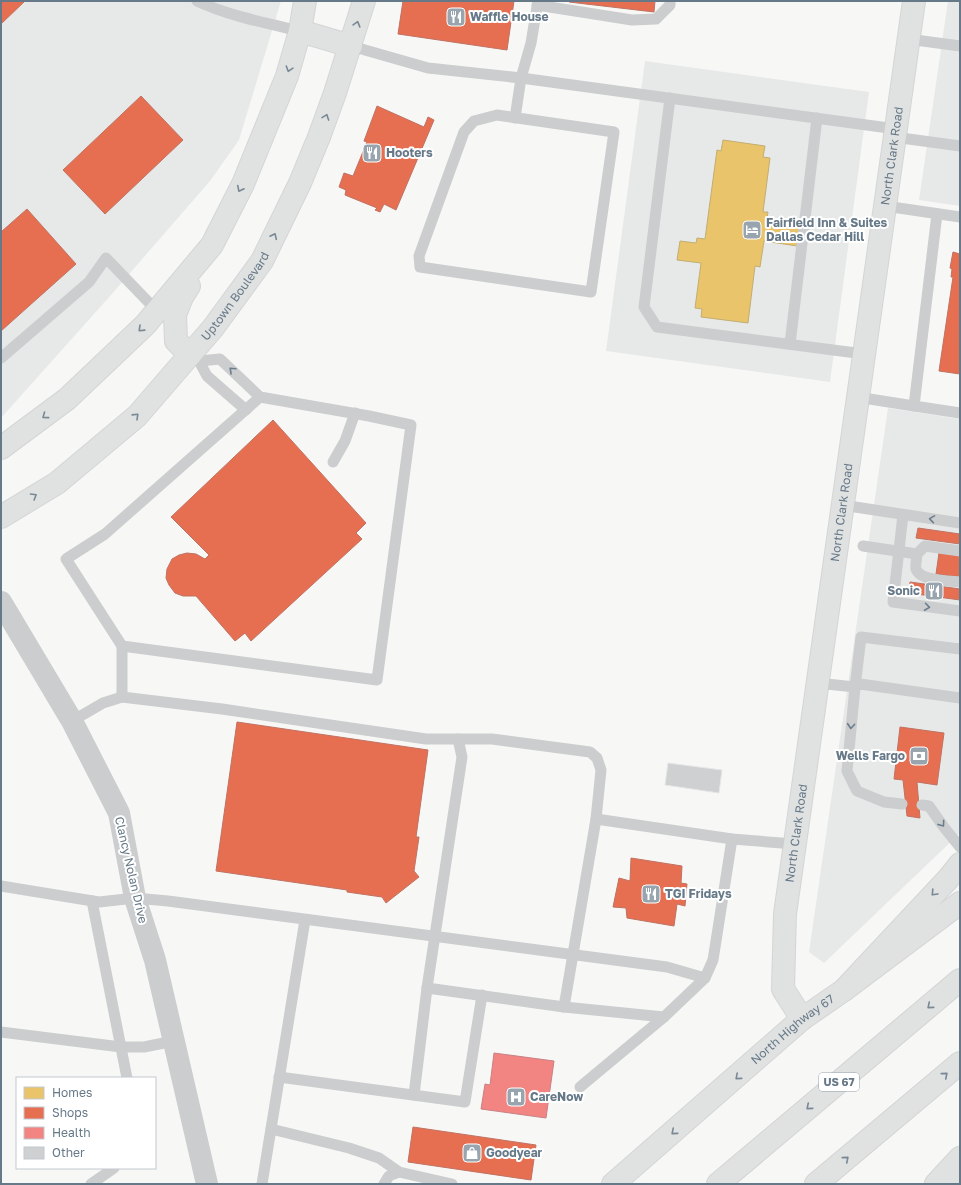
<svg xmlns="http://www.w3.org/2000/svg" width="961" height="1185" font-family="'Golos Text',sans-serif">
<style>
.built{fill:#e7e9e9}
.homes{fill:#e9c46a;stroke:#c2ae73}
.shops{fill:#e76f51;stroke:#c07262}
.health{fill:#f28482;stroke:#c88184}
.building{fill:#ced0d1;stroke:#e6e6e6}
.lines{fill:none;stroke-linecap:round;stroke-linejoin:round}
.secondary-casing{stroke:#d4d5d6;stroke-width:24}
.highway-casing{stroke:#d4d4d4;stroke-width:24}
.lane{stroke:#cccdce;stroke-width:11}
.street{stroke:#cccdce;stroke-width:22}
.secondary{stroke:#e0e1e1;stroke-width:22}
.highway{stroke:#e0e1e1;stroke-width:22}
.oneway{stroke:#788995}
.oneway2{stroke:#6b7d8c}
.labels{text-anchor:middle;stroke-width:4;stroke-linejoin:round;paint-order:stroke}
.shield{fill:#fff;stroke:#94a1ac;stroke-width:1}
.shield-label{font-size:11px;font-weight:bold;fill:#667988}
.poi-label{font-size:12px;font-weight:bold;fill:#667988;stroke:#fff;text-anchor:start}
.street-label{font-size:12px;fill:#667988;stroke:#fff}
</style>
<rect width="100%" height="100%" fill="#f7f7f6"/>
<g class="built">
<path d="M1,1H281L239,140L210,181L111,295L1,418Z"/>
<path d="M948,1H960V206L919,200Z"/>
<path d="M645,61L869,92L830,382L606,351Z"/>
<path d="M888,408L960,419V833L824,963L809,952Z"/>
</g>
<path class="homes" d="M723,140L765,146L763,157L770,158L763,212H768L767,218L800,223L797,246L764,241L760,267L755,266L748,323L701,317L702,309L695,308L701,263L677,260L680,241L696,243L697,238L705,239L717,150L721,151Z"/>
<g class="shops">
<path d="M1,1H25L1,24Z"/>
<path d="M403,1H514L507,50L398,34Z"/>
<path d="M570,1H655L654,12L569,2Z"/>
<path d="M141,96L183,140L105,214L63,170Z"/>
<path d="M377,106L424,127L428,117L434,120L396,210L384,204L380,212L375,210L377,208L345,195L346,190L339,187L344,173L353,176L367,142L364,141Z"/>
<path d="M27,209L76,264L1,331V232Z"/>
<path d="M953,252L960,254V374L939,371L953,277H951L952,269L950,268Z"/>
<path d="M273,420L366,523L356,533L362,539L251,641L245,633L235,641L196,596H183L175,593L169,585L166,578L167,569L172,559L179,555L187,553L196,554L205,559L209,555L171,517Z"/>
<path d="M918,528L960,534V544L916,538Z"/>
<path d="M939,553L960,556V577L936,574Z"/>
<path d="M910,582L960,589V600L909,593Z"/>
<path d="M237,722L428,750L416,837H419L414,871L419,877L386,903L382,897L347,892V890L216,871Z"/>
<path d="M900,727L944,733L937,785L917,782L920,818L907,816L903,780L894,779Z"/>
<path d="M631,858L682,866L681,883L687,884L685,906L677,904L674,926L627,918L626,908L613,907L619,878L630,881Z"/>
<path d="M413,1127L536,1145L531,1180L408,1162Z"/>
</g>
<path class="health" d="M494,1053L554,1061L546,1118L481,1109L485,1084L490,1085Z"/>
<path class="building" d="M668,763L722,770L719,793L665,785Z"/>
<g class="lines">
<defs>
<g id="secondary">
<path d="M300,31L351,46"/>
<path d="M189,286L182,297L175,315L176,341L190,355"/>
<path d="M1,448L67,399L145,325L212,245L243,184L287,76L300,31L305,1"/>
<path id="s1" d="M1,517L57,483L137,416L213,328L262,261L300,183L319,137L335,93L364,1"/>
<path id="s2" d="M802,1019L783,989L785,914L914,1"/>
<path id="s3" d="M613,1184L802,1019L844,990L948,879L960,864"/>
<path d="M945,1184L960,1176"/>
</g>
<g id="highway">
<path d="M844,990L960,903"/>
<path d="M718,1184L960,980"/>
<path d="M816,1184L960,1063"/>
<path d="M936,1184L960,1158"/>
</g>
</defs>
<use href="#secondary" class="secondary-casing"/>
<use href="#highway" class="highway-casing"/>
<g class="lane">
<path d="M197,1C229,16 266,23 300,31"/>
<path d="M537,5L632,20L656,19L670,5V1"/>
<path d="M908,39L960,46"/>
<path d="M351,46L428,68L521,78L531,43L538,1"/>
<path d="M670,98L644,307L657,327L864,354"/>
<path d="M497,115L614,132L591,292L420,267L419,256L464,132L474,121Z"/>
<path d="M515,118L521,78L896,129"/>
<path d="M894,137L960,146"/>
<path d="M885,206L960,217"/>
<path d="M937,214L914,406L960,413"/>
<path d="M790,344L817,118"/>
<path d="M1,358L89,282L106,258L157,311"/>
<path d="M857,397L914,406"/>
<path d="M333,462L345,441L355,413"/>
<path d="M842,505L960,523"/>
<path d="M903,515L893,602L960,611"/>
<path d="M863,546L917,554"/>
<path d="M960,551L925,546L917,554C917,558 915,565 916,569C920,581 950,581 960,582"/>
<path d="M122,646L377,680L411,425L369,416L260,397L220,359L199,361L207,376L246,410"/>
<path d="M817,683L855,687L860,684L960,698"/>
<path d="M122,697V646L66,559L105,534L260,397"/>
<path d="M72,721L103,703L122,697L222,709L426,739H492L590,752L597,758L601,770L596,819L564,1007"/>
<path d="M902,804L884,802L857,791L847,771L855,687L861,637L960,649"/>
<path d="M922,805L929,806L943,826L960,847"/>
<path d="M596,819L732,839L794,844"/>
<path d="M1,886L99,902L135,898L168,901L667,967L705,978"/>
<path d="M92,901L127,1078"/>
<path d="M427,988L564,1007L664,1017"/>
<path d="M1,1032L121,1047H144L174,1041"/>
<path d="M279,1077L465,1102L482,995"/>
<path d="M580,1087L664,1017L705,978L713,960L732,839"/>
<path d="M414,1095L427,988L462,757L458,739"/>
<path d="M271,1129L349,1148L379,1158L399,1172"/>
<path d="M91,1184L114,1168"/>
<path d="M262,1184L305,920"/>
<path d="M384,1184L389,1176L399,1172L452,1184"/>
</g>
<path class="street" d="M1,602L72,721L119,813L135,898L155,960L207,1184"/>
<use href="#secondary" class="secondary"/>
<use href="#highway" class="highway"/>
</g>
<defs><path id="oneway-chevron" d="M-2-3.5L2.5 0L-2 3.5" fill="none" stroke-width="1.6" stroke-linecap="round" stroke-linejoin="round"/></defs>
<g class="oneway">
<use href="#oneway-chevron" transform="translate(357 24) rotate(-74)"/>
<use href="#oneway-chevron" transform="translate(289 69) rotate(107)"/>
<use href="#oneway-chevron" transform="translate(326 117) rotate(-70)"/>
<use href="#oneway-chevron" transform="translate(240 189) rotate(117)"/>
<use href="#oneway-chevron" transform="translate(274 236) rotate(-64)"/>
<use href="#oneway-chevron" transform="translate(141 329) rotate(136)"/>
<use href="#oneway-chevron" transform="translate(45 416) rotate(144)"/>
<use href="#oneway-chevron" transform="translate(136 416) rotate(-44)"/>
<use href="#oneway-chevron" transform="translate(34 496) rotate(-31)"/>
<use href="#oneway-chevron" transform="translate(934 893) rotate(133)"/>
<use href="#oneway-chevron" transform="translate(930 1006) rotate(140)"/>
<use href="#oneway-chevron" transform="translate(945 1075) rotate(-40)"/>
<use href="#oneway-chevron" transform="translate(738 1077) rotate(139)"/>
<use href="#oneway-chevron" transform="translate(809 1107) rotate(140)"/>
<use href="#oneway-chevron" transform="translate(674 1132) rotate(139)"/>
<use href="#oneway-chevron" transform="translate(846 1159) rotate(-40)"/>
</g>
<g class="oneway2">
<use href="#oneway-chevron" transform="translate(232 370) rotate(-137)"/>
<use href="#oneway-chevron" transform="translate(932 519) rotate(-171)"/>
<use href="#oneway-chevron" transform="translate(927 607) rotate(8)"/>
<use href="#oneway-chevron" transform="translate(851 726) rotate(95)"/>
<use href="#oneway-chevron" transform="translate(942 824) rotate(54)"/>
</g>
<defs>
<symbol id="restaurant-square" viewBox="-11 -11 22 22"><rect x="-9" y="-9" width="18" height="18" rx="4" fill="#99a5ae" stroke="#fff"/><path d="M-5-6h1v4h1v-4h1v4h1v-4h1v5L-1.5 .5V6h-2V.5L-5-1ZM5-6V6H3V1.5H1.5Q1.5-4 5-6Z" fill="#fff"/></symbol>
<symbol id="hotel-square" viewBox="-11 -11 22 22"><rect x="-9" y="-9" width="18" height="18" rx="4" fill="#99a5ae" stroke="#fff"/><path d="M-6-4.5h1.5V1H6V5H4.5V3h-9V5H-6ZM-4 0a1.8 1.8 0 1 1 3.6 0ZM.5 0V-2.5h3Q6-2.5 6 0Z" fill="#fff"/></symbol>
<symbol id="bank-square" viewBox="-11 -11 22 22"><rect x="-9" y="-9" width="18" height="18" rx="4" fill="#99a5ae" stroke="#fff"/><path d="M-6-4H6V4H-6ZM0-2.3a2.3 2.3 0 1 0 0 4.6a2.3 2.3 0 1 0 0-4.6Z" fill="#fff"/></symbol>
<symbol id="hospital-square" viewBox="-11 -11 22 22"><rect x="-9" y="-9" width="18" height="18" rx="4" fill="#99a5ae" stroke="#fff"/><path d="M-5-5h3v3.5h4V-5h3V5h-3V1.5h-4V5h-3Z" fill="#fff"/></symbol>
<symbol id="shop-square" viewBox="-11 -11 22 22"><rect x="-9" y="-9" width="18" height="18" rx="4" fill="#99a5ae" stroke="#fff"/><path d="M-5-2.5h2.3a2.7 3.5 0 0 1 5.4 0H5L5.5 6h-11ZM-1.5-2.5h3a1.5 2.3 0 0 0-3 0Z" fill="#fff"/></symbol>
</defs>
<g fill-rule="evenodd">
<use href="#restaurant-square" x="445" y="6" width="22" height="22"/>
<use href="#restaurant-square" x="361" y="142" width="22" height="22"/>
<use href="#hotel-square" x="741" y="219" width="22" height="22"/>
<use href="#restaurant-square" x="923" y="580" width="22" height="22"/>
<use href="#bank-square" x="908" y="745" width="22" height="22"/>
<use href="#restaurant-square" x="640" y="883" width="22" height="22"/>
<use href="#hospital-square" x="505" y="1086" width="22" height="22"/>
<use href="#shop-square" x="461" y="1142" width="22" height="22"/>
</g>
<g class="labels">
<rect class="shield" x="819" y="1073" width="40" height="18" rx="3"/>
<g class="shield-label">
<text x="839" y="1086">US 67</text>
</g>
<g class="poi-label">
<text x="470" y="21">Waffle House</text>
<text x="386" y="157">Hooters</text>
<text x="766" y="227">Fairfield Inn &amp; Suites<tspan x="766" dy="14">Dallas Cedar Hill</tspan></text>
<text x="920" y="595" text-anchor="end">Sonic</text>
<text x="905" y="760" text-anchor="end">Wells Fargo</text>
<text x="665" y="898">TGI Fridays</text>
<text x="530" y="1101">CareNow</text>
<text x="486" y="1157">Goodyear</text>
</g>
<g class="street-label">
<text dy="4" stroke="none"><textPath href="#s2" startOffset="876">North Clark Road</textPath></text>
<text dy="4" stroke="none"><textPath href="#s1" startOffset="325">Uptown Boulevard</textPath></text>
<text dy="4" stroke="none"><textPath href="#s2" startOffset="516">North Clark Road</textPath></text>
<text dy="4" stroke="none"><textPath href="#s2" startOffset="192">North Clark Road</textPath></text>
<text transform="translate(131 870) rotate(77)" y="4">Clancy Nolan Drive</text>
<text dy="4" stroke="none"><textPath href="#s3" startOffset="237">North Highway 67</textPath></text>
</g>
</g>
<rect width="961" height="1185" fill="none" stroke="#667988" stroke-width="4"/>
<rect x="16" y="1077" width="140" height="92" fill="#ffffff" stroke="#c2c9cf"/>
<rect x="24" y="1087" width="20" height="12" fill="#e9c46a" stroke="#c2c9cf"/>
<text x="52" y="1097" font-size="12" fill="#667988">Homes</text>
<rect x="24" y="1107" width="20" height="12" fill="#e76f51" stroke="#c2c9cf"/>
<text x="52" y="1117" font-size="12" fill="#667988">Shops</text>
<rect x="24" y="1127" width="20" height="12" fill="#f28482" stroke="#c2c9cf"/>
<text x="52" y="1137" font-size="12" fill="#667988">Health</text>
<rect x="24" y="1147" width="20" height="12" fill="#ced0d1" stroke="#c2c9cf"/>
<text x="52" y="1157" font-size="12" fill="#667988">Other</text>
</svg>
